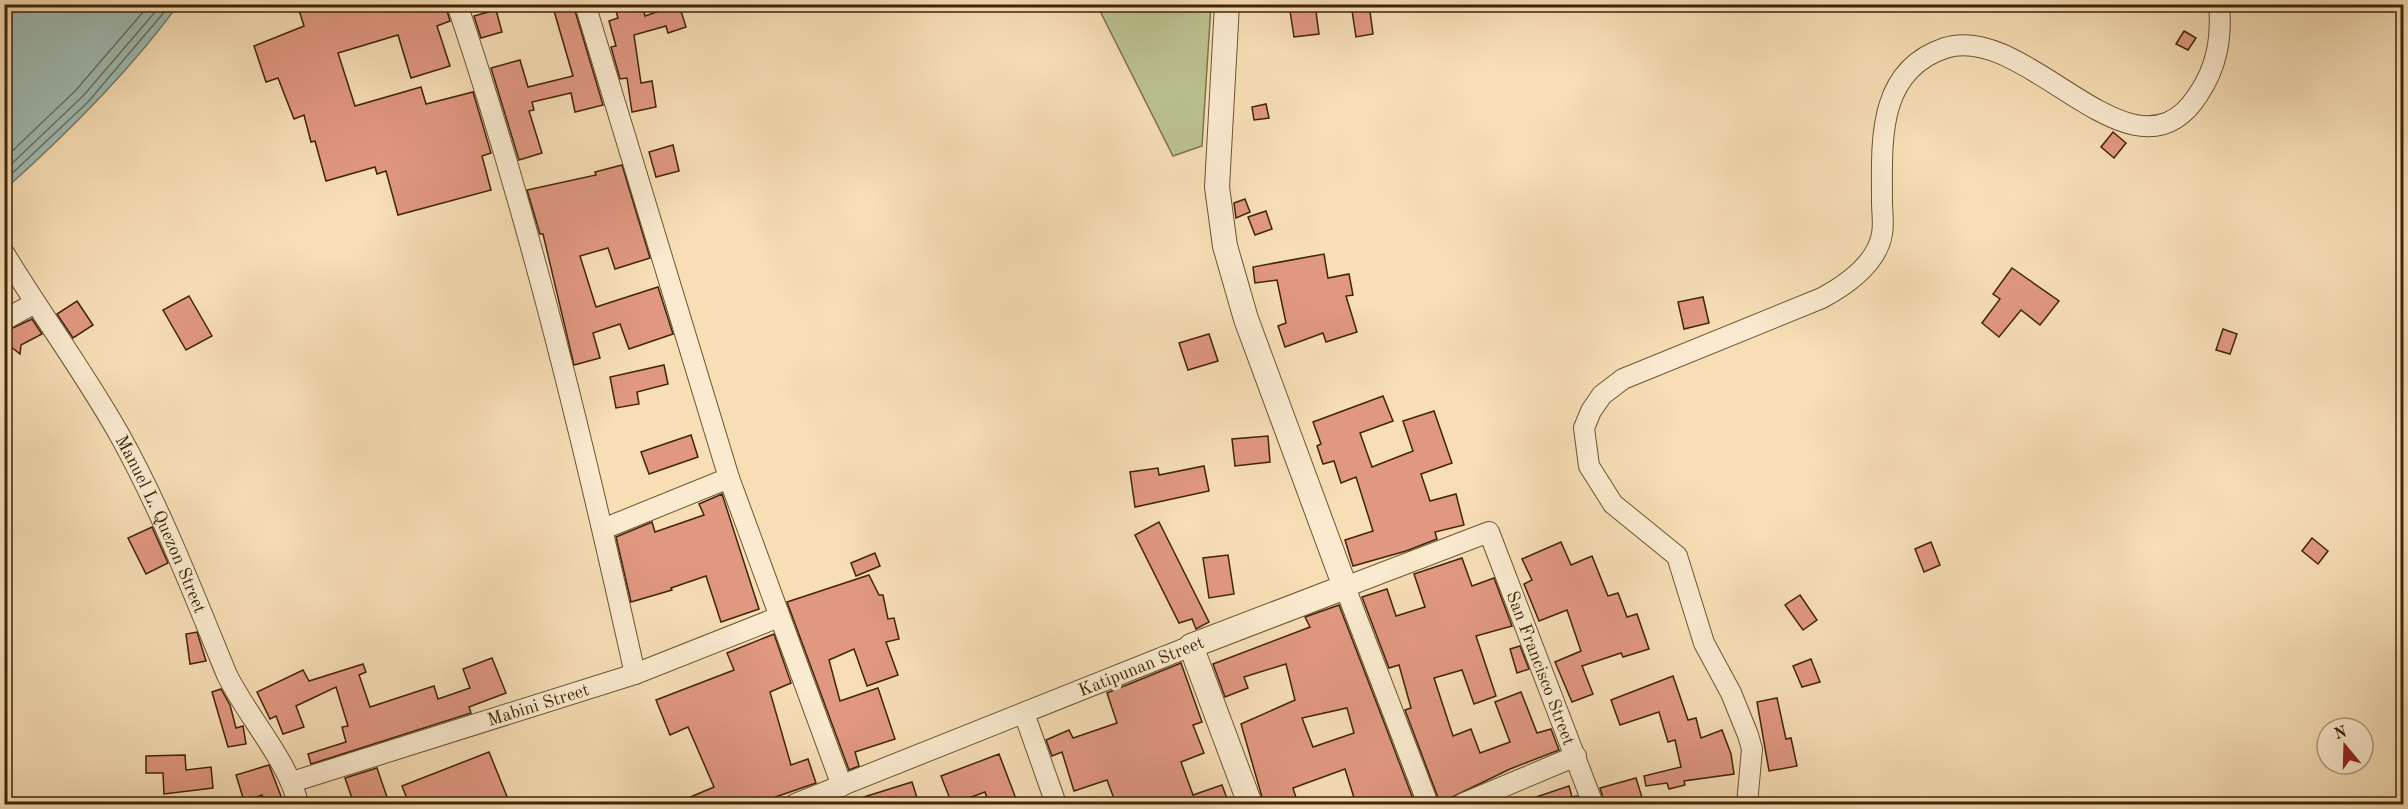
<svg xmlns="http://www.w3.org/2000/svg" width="2408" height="809" font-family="'Old Standard TT',serif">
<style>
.green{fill:#bbc18e;stroke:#7d734a;stroke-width:1.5}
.water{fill:#9ebbb4;stroke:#787f6e;stroke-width:1.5}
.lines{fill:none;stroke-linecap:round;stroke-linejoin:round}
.shore{stroke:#6e705d;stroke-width:1.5}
.building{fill:#e19881;stroke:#3f2506;stroke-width:1.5;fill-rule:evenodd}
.minor-casing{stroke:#6d5332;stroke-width:22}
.tertiary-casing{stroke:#6d5332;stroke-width:26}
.minor{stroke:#faeacf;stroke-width:20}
.tertiary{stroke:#faeacf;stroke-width:24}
.labels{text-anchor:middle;stroke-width:6;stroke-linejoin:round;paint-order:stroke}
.street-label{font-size:18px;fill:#3f2506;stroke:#faeacf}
</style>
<rect width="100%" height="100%" fill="#f7deb5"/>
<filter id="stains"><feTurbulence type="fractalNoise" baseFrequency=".00333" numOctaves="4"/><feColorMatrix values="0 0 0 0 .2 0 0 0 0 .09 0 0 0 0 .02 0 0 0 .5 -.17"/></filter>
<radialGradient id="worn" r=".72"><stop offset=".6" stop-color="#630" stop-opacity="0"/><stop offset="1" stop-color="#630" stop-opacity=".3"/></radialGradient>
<path class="green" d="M1097,5H1211L1202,146L1173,156Z"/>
<path class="water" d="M12,4L178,5C128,73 68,133 5,189L4,11Z"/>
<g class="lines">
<g class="shore">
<path d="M4,159L76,90L150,4"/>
<path d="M4,171L83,96L162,4"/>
<path d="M4,181L88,102L171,4"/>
</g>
</g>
<g class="building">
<path d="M297,4H445L450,21L437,26L450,66L411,78L398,35L338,53L355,106L421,87L426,104L473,92L491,153L482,156L491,190L398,215L386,171L377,174L375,167L326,181L315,141L311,142L304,115L294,119L278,78L266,82L254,46L304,26Z"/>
<path d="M552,4H573L603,105L575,112L571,93L532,102L534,110L529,111L542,153L519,160L491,68L520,60L528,87L573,76Z"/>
<path d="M614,4H642L645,16L677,5L682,14L686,27L668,33L666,26L634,35L641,83L652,81L656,107L632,112L627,78L620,79L611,47L616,46L609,21L618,18Z"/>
<path d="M1289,4H1315L1319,34L1294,37Z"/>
<path d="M1351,4H1369L1373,34L1356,37Z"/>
<path d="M496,10L502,32L481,38L474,16Z"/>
<path d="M2184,31L2196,38L2188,50L2176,44Z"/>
<path d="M1266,104L1269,118L1254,120L1252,107Z"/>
<path d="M2113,132L2126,143L2114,158L2101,147Z"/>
<path d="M673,145L679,171L656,177L649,152Z"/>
<path d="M622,165L650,258L615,269L608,248L580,256L596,307L658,287L673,334L629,349L620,324L593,333L600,358L574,365L543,234H540L527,190L596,175L595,172Z"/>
<path d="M1245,199L1250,212L1236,218L1234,203Z"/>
<path d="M1266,211L1272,229L1255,235L1248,217Z"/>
<path d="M1324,254L1328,278L1349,274L1353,295L1346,296L1357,332L1326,342L1323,333L1285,347L1278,326L1286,323L1277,280L1255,283L1253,267Z"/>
<path d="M2012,268L2059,301L2040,325L2021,310L1999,337L1982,323L2000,299L1993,294Z"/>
<path d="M189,296L212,336L186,350L163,310Z"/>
<path d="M1703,297L1709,323L1684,329L1678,302Z"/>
<path d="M77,301L93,325L73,338L57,314Z"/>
<path d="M32,319L42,334L21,345L20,354L4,341V332Z"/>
<path d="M2223,329L2237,334L2230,354L2216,350Z"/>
<path d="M1209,334L1218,361L1188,370L1179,343Z"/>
<path d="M664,365L668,384L637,392L639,404L616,408L610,377Z"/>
<path d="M1383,396L1393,421L1360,433L1372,467L1413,451L1403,421L1434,411L1452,463L1421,474L1430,501L1456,494L1464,525L1435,532L1437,539L1406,551L1353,566L1345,540L1373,531L1356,477L1341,483L1334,461L1323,464L1317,446L1321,444L1313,422Z"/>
<path d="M691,435L698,457L649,474L641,452Z"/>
<path d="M1268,436L1270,462L1235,466L1232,439Z"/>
<path d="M1204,466L1209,491L1135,507L1130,472L1158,468L1159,475Z"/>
<path d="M722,494L759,609L721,622L706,576L671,588L672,590L631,602L616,537L652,522L655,532L704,515L699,504Z"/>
<path d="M1159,522L1209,622L1196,629L1192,619L1179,623L1135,535Z"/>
<path d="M152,527L168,563L146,574L128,538Z"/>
<path d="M2312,538L2328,551L2318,564L2302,551Z"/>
<path d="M1561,542L1571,565L1592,556L1608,596L1618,593L1627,617L1637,614L1649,649L1623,657L1621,653L1582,666L1593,694L1572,702L1555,662L1581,651L1567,610L1539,621L1524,584L1532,580L1522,559Z"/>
<path d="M1931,542L1940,565L1924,572L1915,549Z"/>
<path d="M875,553L880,566L856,576L851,563Z"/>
<path d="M1228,555L1234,594L1209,598L1203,558Z"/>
<path d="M1462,558L1472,586L1494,578L1512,626L1476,636L1496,696L1474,704L1462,670L1434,678L1453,736L1471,729L1480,753L1510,742L1495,702L1521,692L1537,733L1551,729L1559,750L1510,769L1440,803L1405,710L1411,708L1399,665L1389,668L1362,597L1387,589L1396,616L1425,607L1414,574Z"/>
<path d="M869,575L879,595H883L888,619L894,618L899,639L886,642L898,675L867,686L854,649L829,660L840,701L878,688L895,739L855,752L859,766L849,770L787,602Z"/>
<path d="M1800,595L1817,620L1803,630L1785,605Z"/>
<path d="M1339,605L1382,717L1415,804H1356L1345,769L1293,788L1298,804H1264L1241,724L1295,700L1286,664L1244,677L1248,688L1225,697L1213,664L1310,627L1305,617ZM1347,708L1354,733L1313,747L1302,718Z"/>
<path d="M197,632L206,661L190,664L186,634Z"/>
<path d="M774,634L791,683L770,692L791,765L808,759L816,783L755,804H674L714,787L688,727L670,735L656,700L734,670L727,653Z"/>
<path d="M1520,646L1529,669L1517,673L1510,649Z"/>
<path d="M492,658L506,693L469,707L471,713L311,764L308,754L346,742L342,727L348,726L336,687L296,706L304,727L283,734L276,716L270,719L257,692L303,670L309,681L363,664L366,672L359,675L370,707L434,686L438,699L470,688L463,669Z"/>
<path d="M1811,659L1820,682L1802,687L1793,666Z"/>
<path d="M1181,663L1202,722L1193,725L1204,753L1181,762L1193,795L1222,785L1229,804H1116L1107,780L1074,791L1062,752L1052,756L1046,740L1069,730L1073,738L1117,723L1107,693Z"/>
<path d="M1673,676L1688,720L1696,718L1701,738L1722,730L1731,754L1734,774L1684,781L1685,785L1669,789L1667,783L1646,786L1644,776L1681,767L1675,740L1668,742L1659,712L1620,725L1611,700Z"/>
<path d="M221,689L230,705L236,728L243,726L246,744L228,747L212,692Z"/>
<path d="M1777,698L1786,739L1791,738L1797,766L1769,771L1757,702Z"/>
<path d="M489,752L510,804H409L402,786Z"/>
<path d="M999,754L1018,804H989L985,792L952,804L941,776Z"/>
<path d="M185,755L186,770L211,767L213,788L164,794L163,773H146V756Z"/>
<path d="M269,765L284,804H264L262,795L244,801L236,775Z"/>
<path d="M377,768L388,800L374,804H354L345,778Z"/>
<path d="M1636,778L1644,804H1605L1600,788Z"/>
<path d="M912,782L919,804H852L851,801Z"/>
<path d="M1569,786L1572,797L1577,796L1580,804H1522L1521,802Z"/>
</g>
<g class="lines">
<defs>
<g id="minor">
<path d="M457,4C531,223 585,449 635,674"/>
<path d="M585,4L729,478L842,786"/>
<path id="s1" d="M4,253C41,314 84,372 119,434C161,509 194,595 227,675C247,716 289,762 298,804"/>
<path d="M4,320L35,303"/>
<path d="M603,529L729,478"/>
<path d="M1024,713L1056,804"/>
<path id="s2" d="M292,782L635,674L779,617"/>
<path d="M795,804L1191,646"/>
<path id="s3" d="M1428,804L1345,587L1489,532L1593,804"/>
<path d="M1462,804L1576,756"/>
<path d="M1747,804L1752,749L1748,735L1731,693L1704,643L1677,556L1613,504L1589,466L1584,428L1591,411L1602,395L1623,379L1822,298C1846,285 1877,263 1882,234C1884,224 1882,212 1882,202C1882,143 1876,71 1945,48C2028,21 2133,195 2198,95C2217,67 2222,38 2219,4"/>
</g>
<path id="tertiary" d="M1227,4L1217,187L1225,246L1246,319L1345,587L1191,646L1250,804"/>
</defs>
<use href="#minor" class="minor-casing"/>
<use href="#tertiary" class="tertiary-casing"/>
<use href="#minor" class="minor"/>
<use href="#tertiary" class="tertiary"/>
</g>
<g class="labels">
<g class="street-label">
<text dy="6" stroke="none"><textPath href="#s1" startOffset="314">Manuel L. Quezon Street</textPath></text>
<text transform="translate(1141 666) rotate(-22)" y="6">Katipunan Street</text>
<text dy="6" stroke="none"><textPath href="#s3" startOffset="532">San Francisco Street</textPath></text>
<text dy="6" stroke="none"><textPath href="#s2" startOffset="258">Mabini Street</textPath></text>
</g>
</g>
<rect width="2408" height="809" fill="none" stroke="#f7deb5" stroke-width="24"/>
<rect x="6" y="6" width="2396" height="797" fill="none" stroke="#3f2506" stroke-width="3"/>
<rect x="12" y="12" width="2384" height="785" fill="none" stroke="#3f2506" stroke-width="1.5"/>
<g transform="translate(2345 746) rotate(341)"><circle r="28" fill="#faeacf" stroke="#af9b7f" stroke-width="1.5"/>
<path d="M0-4.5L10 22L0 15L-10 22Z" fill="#8f2418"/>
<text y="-9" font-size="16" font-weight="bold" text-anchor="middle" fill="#3f2506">N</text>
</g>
<rect width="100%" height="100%" filter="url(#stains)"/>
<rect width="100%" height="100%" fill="url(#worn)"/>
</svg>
